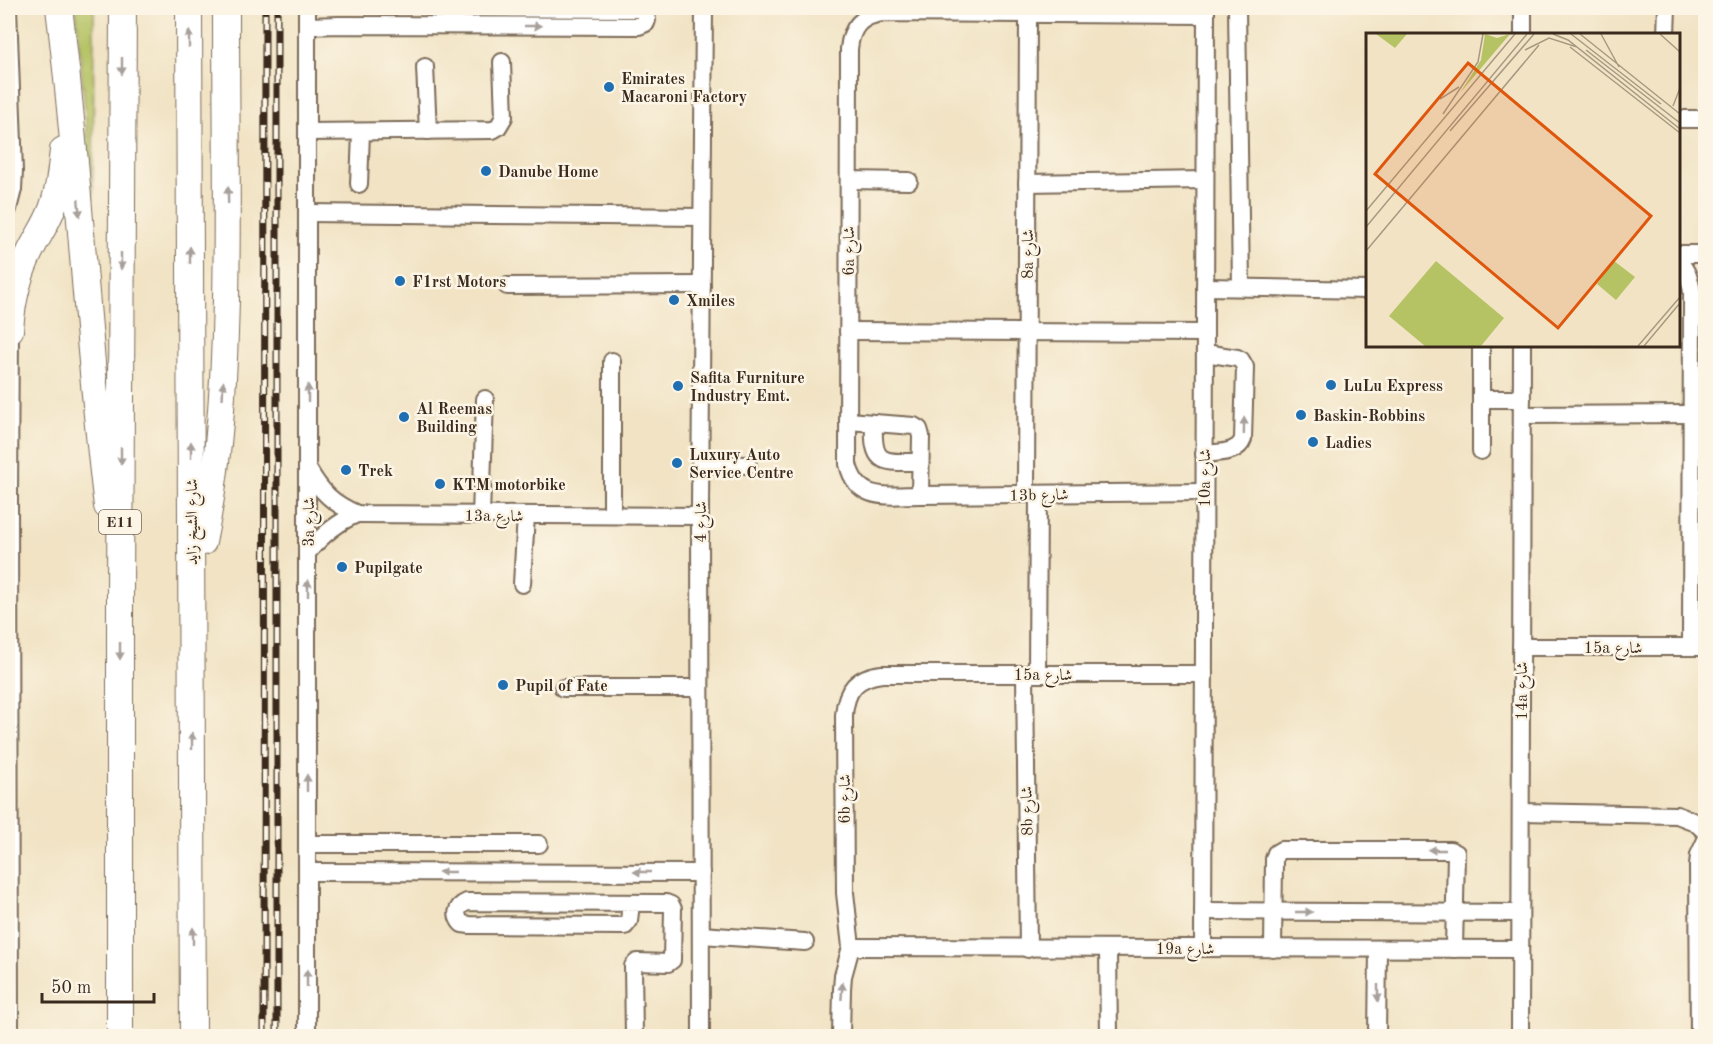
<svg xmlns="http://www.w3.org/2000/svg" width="1713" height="1044" font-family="'Old Standard TT',Amiri,serif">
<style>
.green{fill:#b5c365;stroke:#787642;stroke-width:1.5}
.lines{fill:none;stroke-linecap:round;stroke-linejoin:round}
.minor-casing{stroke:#7b6b58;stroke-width:20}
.highway-casing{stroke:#7b6b58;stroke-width:28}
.minor{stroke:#fff;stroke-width:16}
.highway{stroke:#fff;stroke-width:26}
.rail-casing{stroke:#3b2a1e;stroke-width:7}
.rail{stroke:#fcf5e5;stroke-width:4.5;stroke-dasharray:14;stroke-linecap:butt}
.oneway{fill:#a79f9a}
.poi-dot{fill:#1f6fb2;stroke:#fcf5e5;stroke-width:2}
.labels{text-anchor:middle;stroke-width:5;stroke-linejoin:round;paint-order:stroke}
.shield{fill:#fcf5e5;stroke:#75675a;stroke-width:1.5}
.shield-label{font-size:15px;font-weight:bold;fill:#3b2a1e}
.poi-label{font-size:16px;font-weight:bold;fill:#3b2a1e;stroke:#fcf5e5;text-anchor:start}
.street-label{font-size:16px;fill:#3b2a1e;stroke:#fcf5e5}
.inset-road{fill:none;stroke:#a89982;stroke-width:1.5}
.view{fill:#df570d;fill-opacity:0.15;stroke:#df570d;stroke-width:3}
.inset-edge{fill:none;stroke:#3b2a1e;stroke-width:3}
</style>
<rect width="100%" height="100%" fill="#fcf5e5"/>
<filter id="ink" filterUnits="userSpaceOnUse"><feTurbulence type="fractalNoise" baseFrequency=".0167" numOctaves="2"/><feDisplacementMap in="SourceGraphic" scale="12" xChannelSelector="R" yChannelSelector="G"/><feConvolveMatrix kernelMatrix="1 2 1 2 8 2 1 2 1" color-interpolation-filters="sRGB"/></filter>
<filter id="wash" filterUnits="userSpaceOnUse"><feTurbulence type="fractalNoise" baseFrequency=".008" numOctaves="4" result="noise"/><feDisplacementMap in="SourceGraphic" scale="24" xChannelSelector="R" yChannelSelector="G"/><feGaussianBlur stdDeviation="1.35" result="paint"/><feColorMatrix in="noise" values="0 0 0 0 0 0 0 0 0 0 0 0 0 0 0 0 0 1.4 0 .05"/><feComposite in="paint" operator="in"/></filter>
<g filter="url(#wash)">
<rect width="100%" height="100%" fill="#f1e3c4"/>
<path class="green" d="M76,8H94L93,201Z"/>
</g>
<g filter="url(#ink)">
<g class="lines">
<defs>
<g id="minor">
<path d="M307,8V1036"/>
<path d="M1237,8L1241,287"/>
<path d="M1523,8V34"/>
<path d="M307,26L339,25L639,26L646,23L647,20L645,12L638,9L477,8"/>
<path d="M1666,34L1667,8"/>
<path d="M425,67L428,131"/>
<path d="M1678,119H1706"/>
<path d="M307,132L493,130L498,127L504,117L502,62"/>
<path d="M849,180L909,181"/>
<path d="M1027,183L1205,180"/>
<path d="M359,184L361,133"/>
<path d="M8,209L13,189L14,171L8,8"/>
<path d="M307,213L702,217"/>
<path d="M1678,254H1706"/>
<path d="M1678,260C1687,270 1690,279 1692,292L1691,647"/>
<path d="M507,286L702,285"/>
<path d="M1205,287L1368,290"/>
<path d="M848,331L1205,333"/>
<path d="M1481,345V451"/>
<path d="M612,361V515"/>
<path d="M1481,399H1522"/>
<path d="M1522,415L1692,414"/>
<path d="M848,421L914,426L919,429L921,436L920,495"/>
<path d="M874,423C872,466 883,462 920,462"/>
<path d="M1204,454C1218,452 1238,454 1243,439L1245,367L1241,360L1237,358L1205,353"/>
<path d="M701,464L748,465"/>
<path d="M308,469C321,492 332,503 357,514L700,516"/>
<path d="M1204,492L920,495C889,495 857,503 848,464L849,49C851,28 860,16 882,13L1206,15"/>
<path d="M1026,494L1028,15"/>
<path d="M481,515L485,399"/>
<path d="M308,552C322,535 336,523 357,514"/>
<path d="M522,584L526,515"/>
<path d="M1521,647H1706"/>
<path d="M1025,674L1028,949"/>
<path d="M1037,674L1038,494"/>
<path d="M563,688H700"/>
<path d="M1521,812L1677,815L1695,822L1706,832"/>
<path d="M307,844H539"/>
<path d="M307,872L701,873"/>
<path d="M631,903L629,921L625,926L470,925L462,924C455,916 455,907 467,902L666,903L671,905L673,909L672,960L668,963L637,962L633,966L634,1036"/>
<path d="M1203,911L1520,913"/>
<path d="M701,935L805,942"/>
<path d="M851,947L1520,949"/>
<path d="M1203,948L1206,8"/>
<path d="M1108,949L1109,1036"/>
<path d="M1273,949L1274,859L1276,853L1281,850H1450L1456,853L1454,949"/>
<path d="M10,1036L9,495L10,330"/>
<path d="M701,1036L700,509L704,8"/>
<path d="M841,1036L842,989L843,976L851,947L845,893L844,715C846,689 857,677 882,674H1204"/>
<path d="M1377,1036L1378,949"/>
<path d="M1520,1036L1522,345"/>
<path d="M1699,1036L1698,866L1699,855L1706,840"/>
</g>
<g id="highway">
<path d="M59,8C80,173 86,340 107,506"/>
<path d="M189,8L193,1036"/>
<path d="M10,330C12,301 18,275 31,250C38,236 47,223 52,209C59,190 61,170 63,150"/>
<path d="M203,542C220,461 224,382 226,299C228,201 226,105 226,8"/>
<path d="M120,1036V595L123,8"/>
</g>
</defs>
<use href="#minor" class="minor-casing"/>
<use href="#highway" class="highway-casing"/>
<use href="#minor" class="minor"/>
<use href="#highway" class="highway"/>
<defs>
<g id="rail">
<path d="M264,1036L265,8"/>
<path d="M277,1036V8"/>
</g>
</defs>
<use href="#rail" class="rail-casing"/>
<use href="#rail" class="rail"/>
</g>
<defs><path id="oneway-solid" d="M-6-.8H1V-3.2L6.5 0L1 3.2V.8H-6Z" transform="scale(1.5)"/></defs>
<g class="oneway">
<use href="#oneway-solid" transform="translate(533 26)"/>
<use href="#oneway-solid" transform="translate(189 39) rotate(-90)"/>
<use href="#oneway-solid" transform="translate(122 66) rotate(90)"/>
<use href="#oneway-solid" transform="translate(228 195) rotate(-91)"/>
<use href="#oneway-solid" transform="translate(79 208) rotate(85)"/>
<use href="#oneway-solid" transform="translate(190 255) rotate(-90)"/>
<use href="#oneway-solid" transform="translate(121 261) rotate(90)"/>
<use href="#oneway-solid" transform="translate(223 390) rotate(-87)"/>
<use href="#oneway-solid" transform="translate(308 393) rotate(-90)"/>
<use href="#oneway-solid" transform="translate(1244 426) rotate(-89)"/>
<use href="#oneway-solid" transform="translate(191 450) rotate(-90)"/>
<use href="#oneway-solid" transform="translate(121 456) rotate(90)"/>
<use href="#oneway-solid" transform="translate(308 588) rotate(-90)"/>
<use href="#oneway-solid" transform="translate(120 651) rotate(90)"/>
<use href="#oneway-solid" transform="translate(192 741) rotate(-90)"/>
<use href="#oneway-solid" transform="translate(307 783) rotate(-90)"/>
<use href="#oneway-solid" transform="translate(1437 850) rotate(180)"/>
<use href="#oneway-solid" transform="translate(447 872) rotate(-180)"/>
<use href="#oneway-solid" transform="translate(642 872) rotate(-180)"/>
<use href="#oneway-solid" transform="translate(1304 912)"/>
<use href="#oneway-solid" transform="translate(193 936) rotate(-90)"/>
<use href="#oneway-solid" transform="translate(307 978) rotate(-90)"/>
<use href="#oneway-solid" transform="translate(842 991) rotate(-86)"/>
<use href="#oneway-solid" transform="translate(1378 993) rotate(90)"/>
</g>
</g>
<g class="poi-dot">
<circle cx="609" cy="87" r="6"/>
<circle cx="486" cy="171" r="6"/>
<circle cx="400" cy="281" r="6"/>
<circle cx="674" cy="300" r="6"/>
<circle cx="1331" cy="385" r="6"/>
<circle cx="678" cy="386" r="6"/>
<circle cx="1301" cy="415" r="6"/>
<circle cx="404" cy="417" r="6"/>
<circle cx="1313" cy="442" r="6"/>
<circle cx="677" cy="463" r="6"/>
<circle cx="346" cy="470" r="6"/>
<circle cx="440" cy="484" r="6"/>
<circle cx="342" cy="567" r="6"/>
<circle cx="503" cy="685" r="6"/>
</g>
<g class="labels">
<rect class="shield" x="99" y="510" width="42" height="24" rx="4.5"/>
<g class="shield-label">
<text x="120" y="527">E11</text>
</g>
<g class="poi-label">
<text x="621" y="84">Emirates<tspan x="621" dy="18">Macaroni Factory</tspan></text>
<text x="498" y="177">Danube Home</text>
<text x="412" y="287">F1rst Motors</text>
<text x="686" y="306">Xmiles</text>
<text x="690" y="383">Safita Furniture<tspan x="690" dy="18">Industry Emt.</tspan></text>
<text x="1343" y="391">LuLu Express</text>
<text x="416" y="414">Al Reemas<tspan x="416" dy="18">Building</tspan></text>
<text x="1313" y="421">Baskin-Robbins</text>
<text x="1325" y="448">Ladies</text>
<text x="689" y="460">Luxury Auto<tspan x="689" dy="18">Service Centre</tspan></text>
<text x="358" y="476">Trek</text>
<text x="452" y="490">KTM motorbike</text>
<text x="354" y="573">Pupilgate</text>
<text x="515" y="691">Pupil of Fate</text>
</g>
<g class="street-label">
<text transform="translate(848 251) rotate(-90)" y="6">6a شارع</text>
<text transform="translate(1027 254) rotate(-90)" y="6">8a شارع</text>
<text transform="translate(1204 478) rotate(-90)" y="6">10a شارع</text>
<text transform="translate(1039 494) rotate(-1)" y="6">13b شارع</text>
<text transform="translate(494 515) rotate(1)" y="6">13a شارع</text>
<text transform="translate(191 522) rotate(-90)" y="6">شارع الشيخ زايد</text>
<text transform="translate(308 522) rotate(-90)" y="6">3a شارع</text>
<text transform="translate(700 522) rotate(-90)" y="6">شارع 4</text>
<text x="1613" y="653">15a شارع</text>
<text x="1043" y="680">15a شارع</text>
<text transform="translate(1521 691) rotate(-90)" y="6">14a شارع</text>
<text transform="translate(844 799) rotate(-90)" y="6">6b شارع</text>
<text transform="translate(1026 811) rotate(-91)" y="6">8b شارع</text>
<text x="1185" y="954">19a شارع</text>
</g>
</g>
<g transform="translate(1366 33)">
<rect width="314" height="314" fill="#f1e3c4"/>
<path d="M10,1H41L29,15ZM119,1L131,5L144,1L94,60L115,27ZM70,228L138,285L115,313H59L23,283ZM248,228L269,244L250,267L231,251Z" fill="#b5c365"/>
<path class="inset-road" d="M187,1L202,7L314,96M205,1L295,71M214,1L314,81M235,1L253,34M294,1L314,19M204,14L314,100M159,17L183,5L211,14M220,17L314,90M74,66L93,54M307,73L314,55M77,81L112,29L117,1M84,98L168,1M0,178L149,1M0,194L161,1M0,218L173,12M272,313L314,264M278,313L314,270"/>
<path class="view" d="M102,30L285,183L192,295L9,141Z"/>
<rect width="314" height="314" class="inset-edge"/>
</g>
<rect width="1713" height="1044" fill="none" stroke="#fcf5e5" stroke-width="30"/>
<path d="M42 993v9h112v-9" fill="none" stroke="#3b2a1e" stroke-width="3"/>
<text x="51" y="993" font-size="18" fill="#3b2a1e" stroke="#fcf5e5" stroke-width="4.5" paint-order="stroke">50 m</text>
</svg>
